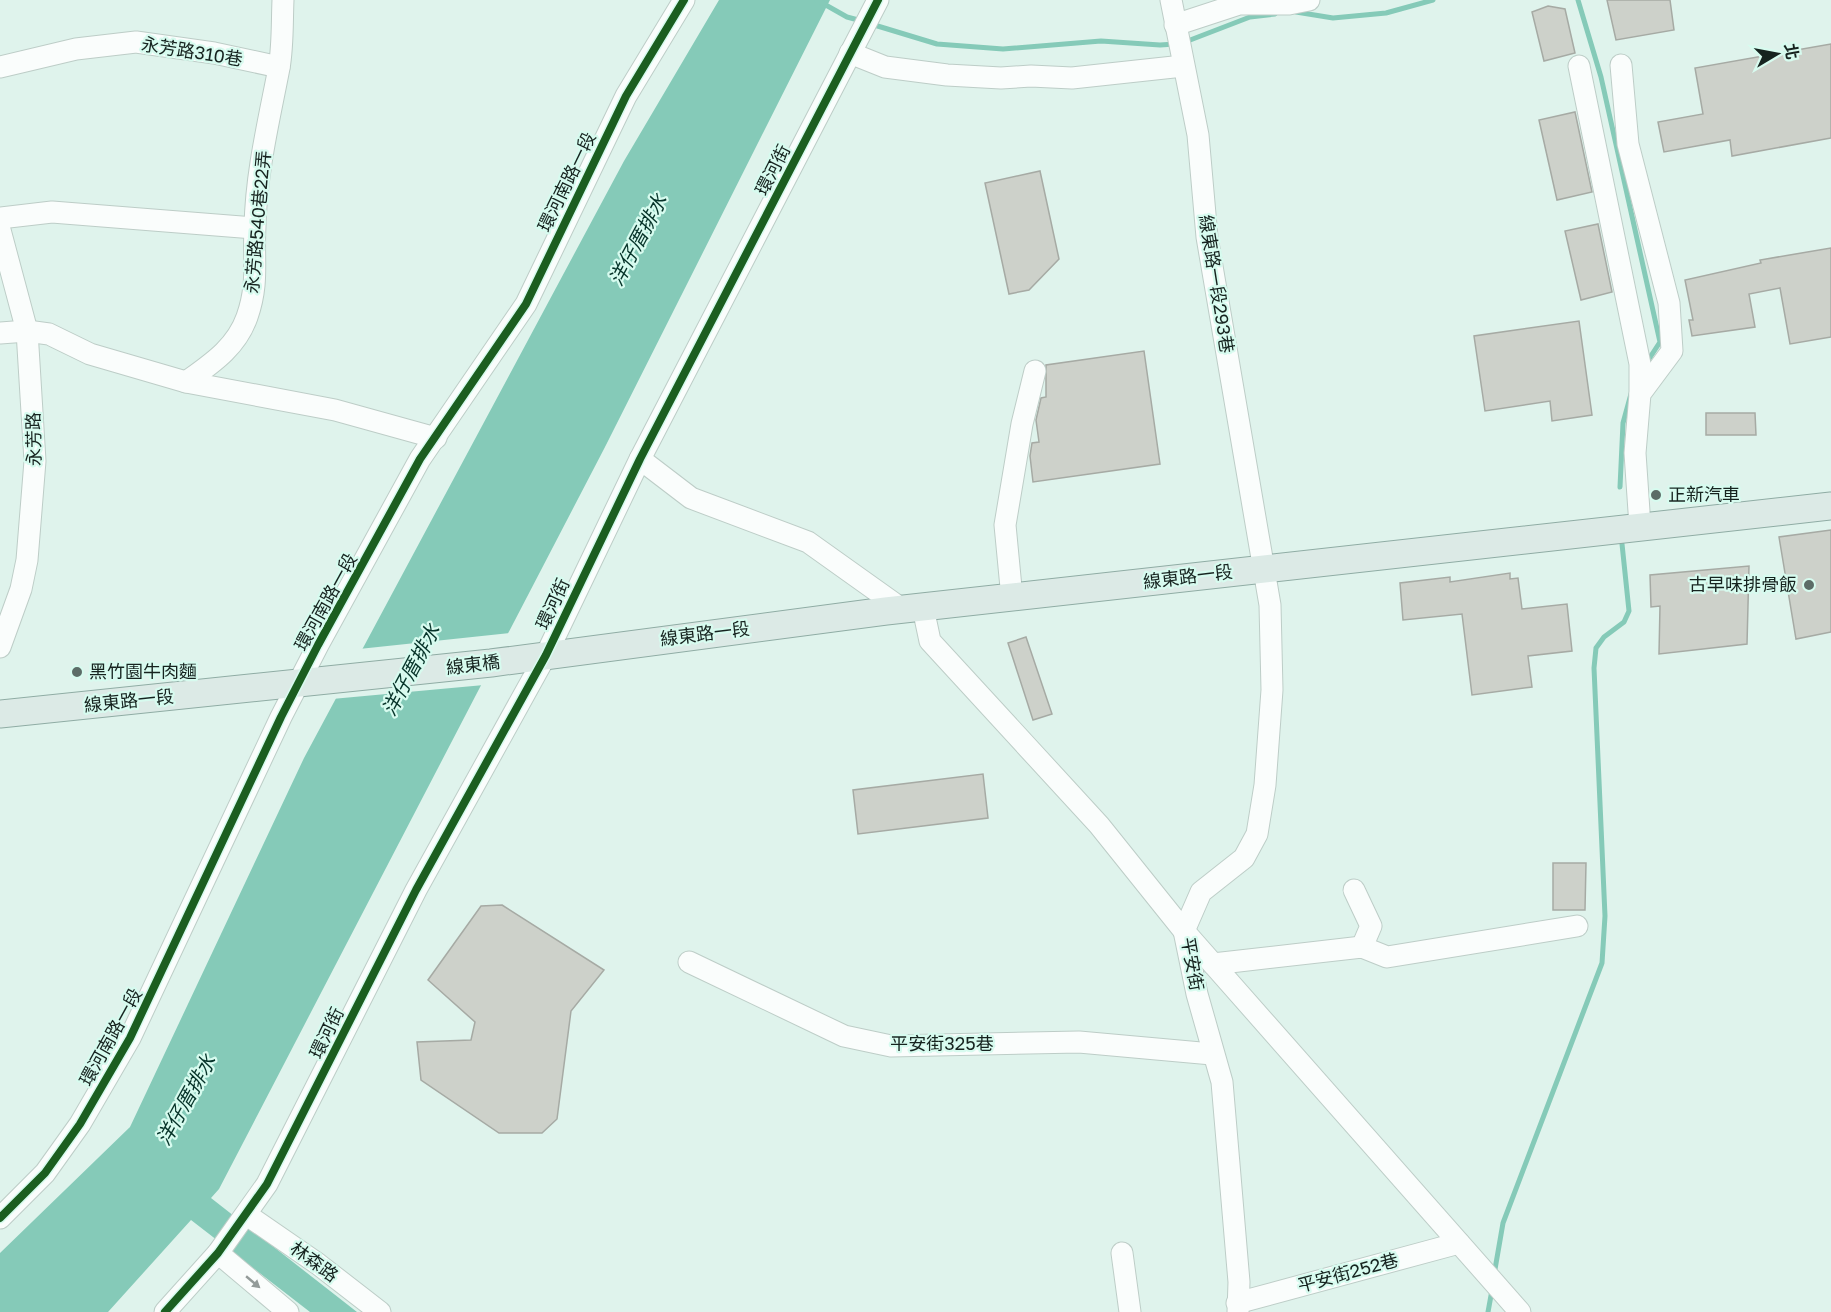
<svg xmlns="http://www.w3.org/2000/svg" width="1831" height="1312" font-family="'Golos Text','Noto Sans TC',sans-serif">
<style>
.water{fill:#85cab8}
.pier{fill:#dff3ec}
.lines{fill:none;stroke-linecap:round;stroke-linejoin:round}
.stream{stroke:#85cab8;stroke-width:5}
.building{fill:#cdd1ca;stroke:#a6aaa4;stroke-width:1.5}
.minor-casing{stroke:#bdcdc7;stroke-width:23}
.major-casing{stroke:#8faca4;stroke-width:29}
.minor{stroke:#fafdfc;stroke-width:21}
.major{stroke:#dceae6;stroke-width:27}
.cycleway-casing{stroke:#d7fbef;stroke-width:11}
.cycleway{stroke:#1b5e20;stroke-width:8}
.oneway{fill:#939b99}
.poi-dot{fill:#5c6c67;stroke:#d7fbef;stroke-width:2}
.labels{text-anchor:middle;stroke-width:4.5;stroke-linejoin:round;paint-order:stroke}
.street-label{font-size:18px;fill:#16231f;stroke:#d7fbef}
.poi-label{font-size:18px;fill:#16231f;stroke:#d7fbef;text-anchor:start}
.water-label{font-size:20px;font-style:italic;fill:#063329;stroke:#d7fbef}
</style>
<rect width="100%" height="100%" fill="#dff3ec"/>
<path class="water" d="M719,0H830L605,447L219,1189L211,1198L357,1312H310L191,1220L108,1312H0V1253L130,1127L304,758L624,161Z"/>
<path class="pier" d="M511,633L484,685L332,699L359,649Z"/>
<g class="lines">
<g class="stream">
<path d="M817,0L847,17L862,21"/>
<path d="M1578,0L1601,77L1660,342L1647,362"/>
<path d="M1296,12L1333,18L1386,13L1433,0"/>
<path d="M871,24L937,44L1003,49L1101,41L1160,45L1175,44"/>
<path d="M1185,42L1250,17L1275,14"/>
<path d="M1620,487L1623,423L1631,394"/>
<path d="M1494,1275L1503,1223L1602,963L1605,916L1594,668L1596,648L1604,637L1624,622L1629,611L1622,544"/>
<path d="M1488,1312L1492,1290"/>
</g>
</g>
<g class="building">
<path d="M1607,0H1670L1674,30L1616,40Z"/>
<path d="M1548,6L1565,9L1575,53L1544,61L1532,12Z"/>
<path d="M1831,44V138L1732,156L1730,140L1664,152L1658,122L1703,114L1695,68Z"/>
<path d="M1575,112L1592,192L1557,200L1539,120Z"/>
<path d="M1040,171L1059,259L1029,290L1009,294L985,183Z"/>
<path d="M1598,224L1612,292L1581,300L1565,231Z"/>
<path d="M1831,248V337L1790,344L1780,288L1749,294L1755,327L1692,336L1689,320H1693L1685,280L1761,263L1760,260Z"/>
<path d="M1579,321L1592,415L1552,421L1550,401L1485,411L1474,336Z"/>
<path d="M1144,351L1160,464L1033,482L1030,456L1032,443L1039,442L1036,420L1041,398L1046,397V365Z"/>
<path d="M1706,413H1755L1756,435H1706Z"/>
<path d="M1831,530V632L1796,639L1779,537Z"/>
<path d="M1749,566L1747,644L1659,654L1660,606L1651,607L1650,575Z"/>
<path d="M1510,573V579L1518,578L1522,609L1567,604L1572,651L1528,656L1532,687L1472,695L1462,614L1403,620L1400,583L1450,577V582Z"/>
<path d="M1026,637L1052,714L1033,720L1008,643Z"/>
<path d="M983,774L988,818L858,834L853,790Z"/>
<path d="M1553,863H1586L1585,910H1553Z"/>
<path d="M502,905L604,970L571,1011L557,1119L542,1133H499L421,1080L417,1042L471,1040L475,1022L428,980L481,906Z"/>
</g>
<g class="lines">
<defs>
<g id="minor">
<path d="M1171,0L1198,135L1207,237L1270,605L1272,690L1265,785L1257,834L1244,858L1201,892L1184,931L1197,994L1222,1082L1239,1282L1238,1312"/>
<path d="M1175,25L1239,4H1289L1309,0"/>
<path d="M850,53L885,67L947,75L1001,78L1031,76L1072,78L1183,66"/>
<path d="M1621,65L1628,144L1669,303L1672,351L1640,394L1635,453L1640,526"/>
<path d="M1579,66L1640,364V394"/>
<path d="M0,67L76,49L136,42L214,53L279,67"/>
<path d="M0,218L52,212L254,228"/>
<path d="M0,230L27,331L35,461L27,560L21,589L0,647"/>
<path d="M0,333L27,331L49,334L90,354L186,382L335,410L436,438"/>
<path d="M186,382C211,364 236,348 247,317C259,283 253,260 255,227C256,173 269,120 279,68C283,46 282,22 283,0"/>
<path d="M640,459L691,498L808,542L902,609"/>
<path d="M1012,598L1005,525L1022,424L1035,371"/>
<path d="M923,608L930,641L1099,825L1184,931L1520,1312"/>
<path d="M1354,890L1371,926L1362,947"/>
<path d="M689,962L844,1036L891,1046L1079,1042L1212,1054"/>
<path d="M1213,964L1362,947L1387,957L1577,926"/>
<path d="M247,1215L318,1264L380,1312"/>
<path d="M0,1218L45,1173L80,1124L130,1038L281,717L318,645L420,459L526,304L626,96L684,0"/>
<path d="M218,1253L288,1312"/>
<path d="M1122,1253L1130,1312"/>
<path d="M1237,1303L1459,1243"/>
<path d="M165,1312L218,1253L267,1184L416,890L546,655L640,459L878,0"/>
</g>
<path id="major" d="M0,714L491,663L886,611L1831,506"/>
</defs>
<use href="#minor" class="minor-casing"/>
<use href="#major" class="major-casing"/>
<use href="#minor" class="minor"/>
<use href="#major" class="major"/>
<defs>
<g id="cycleway">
<path d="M0,1218L45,1173L80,1124L130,1038L281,717L318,645L420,459L526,304L626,96L684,0"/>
<path d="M165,1312L218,1253L267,1184L416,890L546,655L640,459L878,0"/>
</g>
</defs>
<use href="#cycleway" class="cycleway-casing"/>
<use href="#cycleway" class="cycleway"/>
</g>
<defs><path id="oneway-solid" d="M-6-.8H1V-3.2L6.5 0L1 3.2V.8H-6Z" transform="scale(1.5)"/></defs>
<use class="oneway" href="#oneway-solid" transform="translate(253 1282) rotate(40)"/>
<g class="poi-dot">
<circle cx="1656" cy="495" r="6"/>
<circle cx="1809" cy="585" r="6"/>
<circle cx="77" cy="672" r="6"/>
</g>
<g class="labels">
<g class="street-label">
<text transform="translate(192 52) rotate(9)" y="6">永芳路310巷</text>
<text transform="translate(773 170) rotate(-63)" y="6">環河街</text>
<text transform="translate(567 182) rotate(-64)" y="6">環河南路一段</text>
<text transform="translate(258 222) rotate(-85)" y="6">永芳路540巷22弄</text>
<text transform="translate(1216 284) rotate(81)" y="6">線東路一段293巷</text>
<text transform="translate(34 439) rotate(-91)" y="6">永芳路</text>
<text transform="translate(1188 577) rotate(-7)" y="6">線東路一段</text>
<text transform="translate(326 602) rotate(-61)" y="6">環河南路一段</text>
<text transform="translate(553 604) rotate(-65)" y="6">環河街</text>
<text transform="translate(705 634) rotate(-7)" y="6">線東路一段</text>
<text transform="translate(473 665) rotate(-7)" y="6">線東橋</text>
<text transform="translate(129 701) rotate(-6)" y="6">線東路一段</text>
<text transform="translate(1192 964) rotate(80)" y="6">平安街</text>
<text transform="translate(327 1033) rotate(-64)" y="6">環河街</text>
<text transform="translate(111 1037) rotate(-61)" y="6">環河南路一段</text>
<text x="942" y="1050">平安街325巷</text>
<text transform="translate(314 1262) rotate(36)" y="6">林森路</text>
<text transform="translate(1348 1273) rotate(-15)" y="6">平安街252巷</text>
</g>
<g class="poi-label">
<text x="1668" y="501">正新汽車</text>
<text x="1797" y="591" text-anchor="end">古早味排骨飯</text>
<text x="89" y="678">黑竹園牛肉麵</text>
</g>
<g class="water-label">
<text transform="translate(638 240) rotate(-62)" y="7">洋仔厝排水</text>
<text transform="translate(411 670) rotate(-62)" y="7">洋仔厝排水</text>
<text transform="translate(186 1100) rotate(-61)" y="7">洋仔厝排水</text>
</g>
</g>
<g transform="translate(1777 54) rotate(80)" stroke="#d7fbef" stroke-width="4.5" paint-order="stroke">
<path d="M0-4.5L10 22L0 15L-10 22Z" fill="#16231f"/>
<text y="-9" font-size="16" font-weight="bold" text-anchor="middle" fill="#16231f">北</text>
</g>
</svg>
